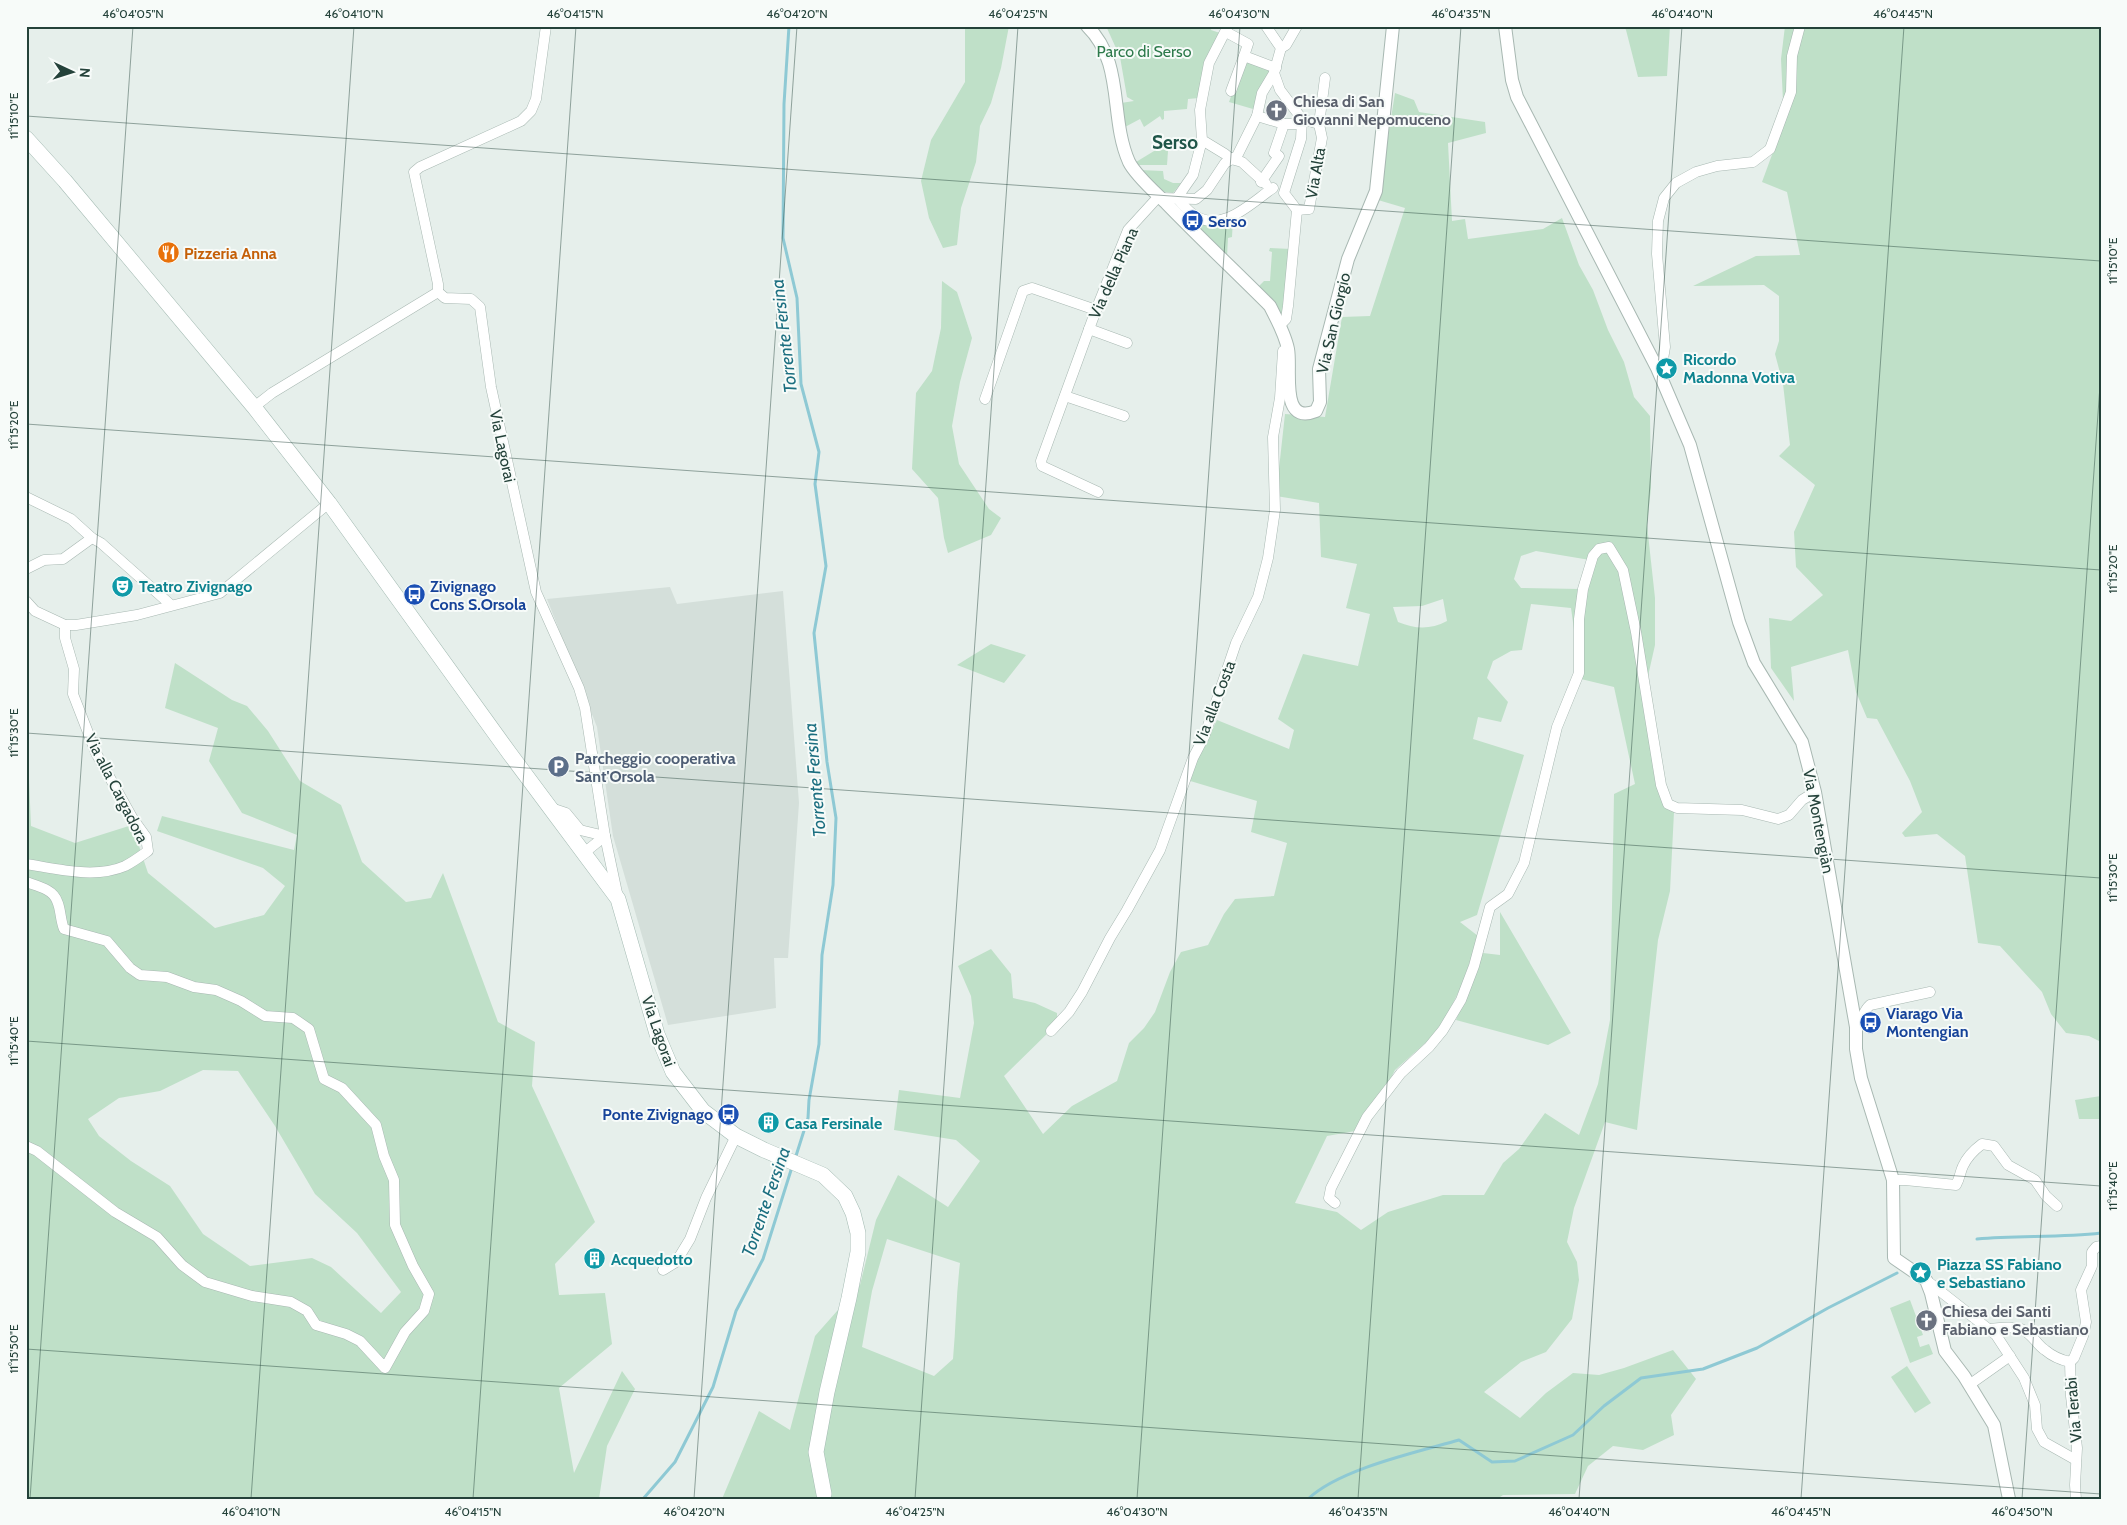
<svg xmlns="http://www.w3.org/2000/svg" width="2127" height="1525" font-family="Cabin,sans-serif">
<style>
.built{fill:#d4dfda}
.green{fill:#bfe0c8;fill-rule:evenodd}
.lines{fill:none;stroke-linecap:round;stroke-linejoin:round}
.stream{stroke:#8ec9d4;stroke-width:3}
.minor-casing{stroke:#a8b8b2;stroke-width:11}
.tertiary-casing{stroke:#a8b8b2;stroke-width:14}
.secondary-casing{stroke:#a4bbb3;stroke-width:16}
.minor{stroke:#fff;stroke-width:10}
.tertiary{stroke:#fff;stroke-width:12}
.secondary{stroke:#fff;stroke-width:15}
.ticks{fill:none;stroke:#24423a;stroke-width:1;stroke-opacity:0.45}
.labels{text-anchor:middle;stroke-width:4;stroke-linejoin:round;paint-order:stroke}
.park-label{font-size:16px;fill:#2d7a4b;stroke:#f7fbf9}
.worship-label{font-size:16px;font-weight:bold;fill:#5b616d;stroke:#f7fbf9;text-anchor:start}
.street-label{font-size:16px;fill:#24423a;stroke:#f7fbf9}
.transit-label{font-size:16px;font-weight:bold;fill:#164399;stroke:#f7fbf9;text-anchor:start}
.food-label{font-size:16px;font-weight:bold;fill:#c56008;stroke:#f7fbf9;text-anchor:start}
.culture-label{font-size:16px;font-weight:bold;fill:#0d838f;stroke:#f7fbf9;text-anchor:start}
.service-label{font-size:16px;font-weight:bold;fill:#4e5e75;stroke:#f7fbf9;text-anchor:start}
.water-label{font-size:18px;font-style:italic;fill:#1c6f80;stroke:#f7fbf9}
.quarter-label{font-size:19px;font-weight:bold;fill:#1f5548;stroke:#f7fbf9}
.neatline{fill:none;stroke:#24423a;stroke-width:2}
.ticks-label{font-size:12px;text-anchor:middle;fill:#24423a}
</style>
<rect width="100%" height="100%" fill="#e6efeb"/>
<path class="built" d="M670,587L677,604L783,591L799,803L788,958H774L776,1008L668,1025L613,836L597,727L547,599Z"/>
<g class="green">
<path d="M965,26H1009L1001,68L991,103L980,126L976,162L961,208L957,245L943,248L929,218L921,181L931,140L965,82Z"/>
<path d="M1106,26H1212L1211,30L1223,34L1199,98L1188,99L1187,109L1164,111V119L1162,120L1160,116L1144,127L1140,119L1125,127L1121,103L1134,101L1127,97L1120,57Z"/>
<path d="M1624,26H1670L1667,76L1638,77L1626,30Z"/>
<path d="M1785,26H2101V1042L2089,1036L2066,1033L2051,1014L2042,992L2000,946L1978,943L1965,856L1937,834L1905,837L1902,833L1922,812L1910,781L1877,719L1867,718L1856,692L1848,650L1791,667L1794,701L1771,668L1769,618L1791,621L1823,595L1796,567L1794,532L1815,485L1779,456L1790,445L1783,384L1775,354L1779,341V296L1764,285L1693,286L1756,256L1800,255L1787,192L1762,182L1784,122L1781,59Z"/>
<path d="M1245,58L1271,67L1253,109L1229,102Z"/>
<path d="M1395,93L1414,100L1419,112L1485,122L1486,133L1448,143L1452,221L1465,219L1468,239L1543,229L1562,218L1579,265L1593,290L1608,330L1624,362L1634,397L1650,416L1651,488L1647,525L1655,598V645L1646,685L1655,775L1674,812L1670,891L1658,940L1637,1130L1605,1122L1574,1208L1567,1242L1577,1262L1579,1280L1572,1319L1546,1352L1521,1362L1484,1392L1520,1418L1546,1393L1573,1373L1599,1375L1624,1368L1673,1350L1696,1379L1671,1415L1674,1435L1643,1450L1613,1446L1588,1466L1575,1494L1503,1495L1497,1499H722L759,1411L790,1430L815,1336L860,1285L876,1220L898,1175L948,1207L980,1161L956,1140L894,1130L899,1090L960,1098L974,1023L971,996L958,966L991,949L1011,974L1013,998L1035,1003L1057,1013V1024L1004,1076L1043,1134L1072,1106L1117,1081L1129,1043L1144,1028L1155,1012L1170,972L1181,952L1208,945L1224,914L1235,899L1274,896L1287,843L1251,832L1257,801L1187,780L1217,720L1289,749L1294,730L1278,719L1303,654L1358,666L1370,614L1346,608L1357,564L1321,557L1319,503L1276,496L1285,414L1325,417L1342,317L1370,316L1405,208L1378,200ZM1536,551L1590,560L1580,589L1521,588L1514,579L1521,556ZM1443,599L1447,621C1430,630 1415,629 1398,622L1393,607L1422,606ZM1531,604L1571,608L1581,679L1614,687L1635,784L1614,794L1610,1020L1598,1084L1579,1135L1545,1113L1519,1149L1503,1163L1484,1195H1443L1388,1212L1361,1230L1337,1212L1295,1203L1327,1136L1361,1130L1379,1101L1395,1070L1432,1037L1448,1013L1463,983L1478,936L1460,922L1477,915L1524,755L1473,739L1478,717L1501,722L1508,702L1487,678L1493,661L1511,651L1522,650ZM887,1239L960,1263C956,1295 956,1327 953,1359L934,1376L862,1347L872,1291Z"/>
<path d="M1159,148L1168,151L1167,165H1138L1136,162Z"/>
<path d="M1140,170L1163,171L1164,179L1173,183H1181L1173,193L1159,191Z"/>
<path d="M1233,218L1232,237L1228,238L1227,257L1198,227L1203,221Z"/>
<path d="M1270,248L1291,249L1282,316L1258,287L1264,281H1270L1272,252L1269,251Z"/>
<path d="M942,281L957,292L972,338L960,382L952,426L959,464L989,509L1001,518L991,535L948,553L944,538L938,498L912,469L916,393L932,371L941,328Z"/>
<path d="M991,644L1026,655L1004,683L957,665Z"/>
<path d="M175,663L232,700L247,706L268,731L300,781L341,805L362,862L406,902L431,898L443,873L498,1022L535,1042L532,1086L595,1222L555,1264L559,1295L605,1293L612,1344L559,1388L574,1473L622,1371L635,1389L607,1446L599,1499H26V780L29,779L31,826L75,843L132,825L148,873L215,928L264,915L285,886L263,868L157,831L162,816L294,850L297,835L242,813L209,761L218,728L165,708ZM203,1070L238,1071L275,1126L315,1194L357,1233L401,1292L381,1313L331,1267L312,1258L250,1266L203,1234L170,1186L131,1161L99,1136L88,1119L119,1098L160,1091Z"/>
<path d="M1500,912L1571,1033L1548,1045L1456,1020L1483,953L1500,955Z"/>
<path d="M2101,1096V1119H2079L2075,1100Z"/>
<path d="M1910,1300L1923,1335L1917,1337L1920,1347L1929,1344L1933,1354L1910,1363L1890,1308Z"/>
<path d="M1907,1366L1931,1403L1915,1413L1891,1377Z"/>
</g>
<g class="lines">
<g class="stream">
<path d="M789,26L784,104L783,238L797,298L801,384L819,452L815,484L826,566L814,633L827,762L836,818L833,885L822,955L819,1044L809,1100L808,1118L795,1159"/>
<path d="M1977,1239C2018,1235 2059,1238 2101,1233"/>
<path d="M643,1499L675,1462L713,1387L736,1311L763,1259L792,1167"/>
<path d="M1308,1499C1339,1469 1417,1452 1459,1440L1492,1462L1515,1461L1573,1435L1604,1406L1641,1378L1703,1369L1757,1348L1828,1308L1897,1273"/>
</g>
<defs>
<g id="minor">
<path d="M1228,26L1209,63L1200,110L1202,140L1225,154L1231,159"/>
<path d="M1226,32L1248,44L1244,56L1276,68"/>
<path d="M1281,48L1286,45L1297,26"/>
<path d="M1274,73L1280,90L1302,119"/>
<path d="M1231,91L1244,56"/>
<path d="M1257,116L1284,124H1302"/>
<path d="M1319,124L1325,78"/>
<path d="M1202,140L1193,175L1177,198C1182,204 1188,211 1194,215C1222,234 1251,203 1273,188"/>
<path d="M1231,159L1242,162L1266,184"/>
<path d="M1261,182L1279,156L1274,153L1284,124"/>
<path d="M1161,198L1196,199L1207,190L1225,163L1237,156L1257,116L1262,93L1274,73L1281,48L1266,26"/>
<path d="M1297,210L1309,209L1322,138L1319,124L1302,119"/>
<path d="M438,292L445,298L471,299L480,307L491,387L536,592L579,688L585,708L605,836L617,893"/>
<path d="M438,292V284L414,172L420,167L521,121L531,111L536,99L546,26"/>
<path d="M1280,325L1286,319L1288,306L1297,210L1284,193L1301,139L1302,119"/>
<path d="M1089,329L1127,343"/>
<path d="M1657,368L1663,359L1665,347L1657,254L1658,221L1664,198L1676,183L1696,172L1717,166L1753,162L1770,149L1791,92L1792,56L1800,26"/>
<path d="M1065,396L1124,416"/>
<path d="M985,399L1023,291L1032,288L1096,310"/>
<path d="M254,407L272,393L438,292"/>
<path d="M1098,492L1042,466L1041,461L1096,310L1128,230L1159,196"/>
<path d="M26,497L71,519L92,538L101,543L171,605"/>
<path d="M26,569L44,560L63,559L92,538"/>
<path d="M26,601L35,611L65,625H76L137,615L220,593L329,503"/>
<path d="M551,808L566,813L580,830L605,836"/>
<path d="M584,853L605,836"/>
<path d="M26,864C58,869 95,879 125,866C133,862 141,856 148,851L146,837L133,819L96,753L73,694L74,669L65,638V625"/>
<path d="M26,882C37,886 53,889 57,901C61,909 60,919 64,929L107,941L130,968L140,975L167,977L194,987L216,990L241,1001L265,1016L293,1018L309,1029L324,1079L342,1088L376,1125L384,1156L394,1180L395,1225L413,1266L429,1294L424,1311L405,1332L385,1368L360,1341L346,1334L316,1325L307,1311L291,1302L252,1296L205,1282L182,1265L157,1237L115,1212L37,1151L26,1146"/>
<path d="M1856,1027C1862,1021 1863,1011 1870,1005L1930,992"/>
<path d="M1051,1031L1069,1012L1082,992L1110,938L1127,910L1160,850L1193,758L1204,737L1211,717L1236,643L1258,597L1268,558L1275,510L1273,437L1280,398L1283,351L1287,350"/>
<path d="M1893,1180H1905L1956,1185C1960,1178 1960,1172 1963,1166C1967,1157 1974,1150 1982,1144L1994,1146L2008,1165L2035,1180L2046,1196L2057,1206"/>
<path d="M1335,1203L1329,1198L1331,1188L1367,1117L1401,1073L1429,1047L1443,1030L1461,1000L1474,966L1490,907L1508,894L1524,863L1557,727L1579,673V619L1583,589L1593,556L1599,549L1609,547L1623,570L1636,632L1661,785L1668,804L1677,808L1742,810L1778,819L1789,815L1802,800L1815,792"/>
<path d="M663,1270L676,1262L690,1239L706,1198L736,1136"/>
<path d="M1926,1280L1996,1335L2024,1378L2035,1405L2037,1429L2044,1442L2076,1460"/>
<path d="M1990,1329C2000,1328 2012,1326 2021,1329C2032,1333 2036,1344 2045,1350C2052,1356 2061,1360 2070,1362"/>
<path d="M2070,1362L2071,1396L2077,1448L2075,1485L2076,1499"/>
<path d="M2070,1362L2074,1358L2083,1336L2086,1322L2081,1290L2092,1266V1252L2096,1247L2101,1246"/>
<path d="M1969,1385L2010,1356"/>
</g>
<g id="tertiary">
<path d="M1087,26C1125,63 1109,117 1129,162C1136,176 1156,193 1167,204C1201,239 1236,272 1270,306C1277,320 1285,334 1288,349C1292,369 1279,426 1316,411L1320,402L1319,369L1348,259L1376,191L1393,26"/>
<path d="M1505,26L1512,80L1517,97L1657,368L1690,445L1739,622L1754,663L1802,742L1815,792L1847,976L1856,1027V1049L1861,1078L1893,1180L1894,1258L1926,1280L1931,1293L1945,1351L1964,1376L1994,1425L2009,1499"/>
</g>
<path id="secondary" d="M26,138L65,181L254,407L329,503L510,754L618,899L657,1034L673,1072L703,1111L736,1136L764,1150L823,1175L845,1196L853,1213L858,1233V1252L849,1298L827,1392L816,1452L824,1494"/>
</defs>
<use href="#minor" class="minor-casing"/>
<use href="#tertiary" class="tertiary-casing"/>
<use href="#secondary" class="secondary-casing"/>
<use href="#minor" class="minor"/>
<use href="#tertiary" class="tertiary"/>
<use href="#secondary" class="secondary"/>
</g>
<path class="ticks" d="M26,116L2101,261M26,424L2101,570M26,733L2101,878M26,1041L2101,1186M26,1349L2101,1494M30,1499L133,26M251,1499L354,26M473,1499L576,26M694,1499L797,26M915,1499L1018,26M1137,1499L1240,26M1358,1499L1461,26M1579,1499L1682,26M1801,1499L1904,26M2022,1499L2101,371"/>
<defs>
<symbol id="church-disc" viewBox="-11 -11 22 22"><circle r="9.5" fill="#6b7280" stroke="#f7fbf9"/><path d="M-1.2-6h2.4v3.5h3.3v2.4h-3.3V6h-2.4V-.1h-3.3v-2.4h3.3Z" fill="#fff"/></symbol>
<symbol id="bus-disc" viewBox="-11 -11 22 22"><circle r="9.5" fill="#1a4fb4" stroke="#f7fbf9"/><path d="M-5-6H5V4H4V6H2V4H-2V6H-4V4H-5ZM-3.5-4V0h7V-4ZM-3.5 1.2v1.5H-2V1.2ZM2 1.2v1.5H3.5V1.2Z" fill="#fff"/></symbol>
<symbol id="restaurant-disc" viewBox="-11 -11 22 22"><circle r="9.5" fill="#e8710a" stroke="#f7fbf9"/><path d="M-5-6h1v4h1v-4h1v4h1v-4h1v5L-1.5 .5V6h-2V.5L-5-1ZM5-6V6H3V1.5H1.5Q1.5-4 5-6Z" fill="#fff"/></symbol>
<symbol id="sight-disc" viewBox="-11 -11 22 22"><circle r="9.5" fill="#0f9aa8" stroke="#f7fbf9"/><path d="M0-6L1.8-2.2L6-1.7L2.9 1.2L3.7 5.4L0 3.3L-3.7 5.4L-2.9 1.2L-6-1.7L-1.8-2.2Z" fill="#fff"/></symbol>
<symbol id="theatre-disc" viewBox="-11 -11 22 22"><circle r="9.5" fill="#0f9aa8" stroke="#f7fbf9"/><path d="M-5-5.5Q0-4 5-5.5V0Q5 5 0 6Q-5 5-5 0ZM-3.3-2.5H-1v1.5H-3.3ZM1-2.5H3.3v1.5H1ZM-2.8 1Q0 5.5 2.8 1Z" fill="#fff"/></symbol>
<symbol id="parking-disc" viewBox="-11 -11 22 22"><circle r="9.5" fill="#5c6f8a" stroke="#f7fbf9"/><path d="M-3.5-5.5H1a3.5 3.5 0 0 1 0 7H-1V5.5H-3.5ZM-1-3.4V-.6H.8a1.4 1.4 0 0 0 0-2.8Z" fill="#fff"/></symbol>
<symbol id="building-disc" viewBox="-11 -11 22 22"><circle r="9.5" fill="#0f9aa8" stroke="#f7fbf9"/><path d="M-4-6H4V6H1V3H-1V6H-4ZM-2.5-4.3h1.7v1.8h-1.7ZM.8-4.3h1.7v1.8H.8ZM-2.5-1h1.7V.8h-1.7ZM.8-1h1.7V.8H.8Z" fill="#fff"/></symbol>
</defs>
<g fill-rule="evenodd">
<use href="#church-disc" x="1264" y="98" width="25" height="25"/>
<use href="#bus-disc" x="1180" y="208" width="25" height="25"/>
<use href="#restaurant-disc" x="156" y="240" width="25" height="25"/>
<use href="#sight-disc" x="1654" y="356" width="25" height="25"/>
<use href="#theatre-disc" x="110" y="574" width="25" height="25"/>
<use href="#bus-disc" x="402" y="582" width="25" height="25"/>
<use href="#parking-disc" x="546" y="754" width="25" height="25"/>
<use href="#bus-disc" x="1858" y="1010" width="25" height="25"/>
<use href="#bus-disc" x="716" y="1102" width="25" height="25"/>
<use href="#building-disc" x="756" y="1110" width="25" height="25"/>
<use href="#building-disc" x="582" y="1246" width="25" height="25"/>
<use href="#sight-disc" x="1908" y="1260" width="25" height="25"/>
<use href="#church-disc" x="1914" y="1308" width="25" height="25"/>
</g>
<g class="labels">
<g class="park-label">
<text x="1144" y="57">Parco di Serso</text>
</g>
<g class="worship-label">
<text x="1293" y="107">Chiesa di San<tspan x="1293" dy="18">Giovanni Nepomuceno</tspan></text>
<text x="1942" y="1317">Chiesa dei Santi<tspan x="1942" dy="18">Fabiano e Sebastiano</tspan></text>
</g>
<g class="street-label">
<text transform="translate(1315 173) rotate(-80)" y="6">Via Alta</text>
<text transform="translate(1113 273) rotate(-66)" y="6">Via della Piana</text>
<text transform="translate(1333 323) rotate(-77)" y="6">Via San Giorgio</text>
<text transform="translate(503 446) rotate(78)" y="6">Via Lagorai</text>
<text transform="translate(1214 703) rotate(-69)" y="6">Via alla Costa</text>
<text transform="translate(117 788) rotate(63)" y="6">Via alla Cargadora</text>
<text transform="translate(1819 821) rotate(79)" y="6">Via Montengiàn</text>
<text transform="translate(659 1031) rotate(71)" y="6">Via Lagorai</text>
<text transform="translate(2073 1410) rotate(-95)" y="6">Via Terabi</text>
</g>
<g class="transit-label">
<text x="1208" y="227">Serso</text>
<text x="430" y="592">Zivignago<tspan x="430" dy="18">Cons S.Orsola</tspan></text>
<text x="1886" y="1019">Viarago Via<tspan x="1886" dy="18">Montengian</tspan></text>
<text x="713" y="1120" text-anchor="end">Ponte Zivignago</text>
</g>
<g class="food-label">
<text x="184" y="259">Pizzeria Anna</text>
</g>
<g class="culture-label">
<text x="1683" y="365">Ricordo<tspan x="1683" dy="18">Madonna Votiva</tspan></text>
<text x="139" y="592">Teatro Zivignago</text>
<text x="785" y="1129">Casa Fersinale</text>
<text x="611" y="1265">Acquedotto</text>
<text x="1937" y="1270">Piazza SS Fabiano<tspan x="1937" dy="18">e Sebastiano</tspan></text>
</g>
<g class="service-label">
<text x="575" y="764">Parcheggio cooperativa<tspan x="575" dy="18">Sant'Orsola</tspan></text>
</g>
<g class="water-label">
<text transform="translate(784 336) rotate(-97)" y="6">Torrente Fersina</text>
<text transform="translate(815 780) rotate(-95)" y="6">Torrente Fersina</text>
<text transform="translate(766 1202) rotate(-71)" y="6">Torrente Fersina</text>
</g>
<g class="quarter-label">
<text x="1175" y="149">Serso</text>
</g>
</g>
<rect width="2127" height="1525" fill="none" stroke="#f7fbf9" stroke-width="55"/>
<g transform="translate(72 72) rotate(94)" stroke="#f7fbf9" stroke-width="4" paint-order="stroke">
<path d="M0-4L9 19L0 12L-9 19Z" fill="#24423a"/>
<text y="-8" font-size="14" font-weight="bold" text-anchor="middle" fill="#24423a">N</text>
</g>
<rect x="28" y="28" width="2072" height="1470" class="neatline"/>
<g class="ticks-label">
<text x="133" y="18">46°04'05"N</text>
<text x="354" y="18">46°04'10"N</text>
<text x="575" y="18">46°04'15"N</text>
<text x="797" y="18">46°04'20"N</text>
<text x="1018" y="18">46°04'25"N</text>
<text x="1239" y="18">46°04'30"N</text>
<text x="1461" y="18">46°04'35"N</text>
<text x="1682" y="18">46°04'40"N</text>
<text x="1903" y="18">46°04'45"N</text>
<text transform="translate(14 116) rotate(-90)" y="4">11°15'10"E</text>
<text transform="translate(2113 261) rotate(-90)" y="4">11°15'10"E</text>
<text transform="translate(14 425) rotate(-90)" y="4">11°15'20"E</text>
<text transform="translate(2113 569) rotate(-90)" y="4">11°15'20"E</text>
<text transform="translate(14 733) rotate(-90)" y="4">11°15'30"E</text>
<text transform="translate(2113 878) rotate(-90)" y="4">11°15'30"E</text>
<text transform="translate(14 1041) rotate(-90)" y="4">11°15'40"E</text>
<text transform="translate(2113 1186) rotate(-90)" y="4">11°15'40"E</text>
<text transform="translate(14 1349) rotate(-90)" y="4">11°15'50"E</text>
<text x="251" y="1516">46°04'10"N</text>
<text x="473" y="1516">46°04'15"N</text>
<text x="694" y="1516">46°04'20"N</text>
<text x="915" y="1516">46°04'25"N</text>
<text x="1137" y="1516">46°04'30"N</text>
<text x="1358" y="1516">46°04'35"N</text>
<text x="1579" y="1516">46°04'40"N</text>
<text x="1801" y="1516">46°04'45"N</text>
<text x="2022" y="1516">46°04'50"N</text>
</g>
</svg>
